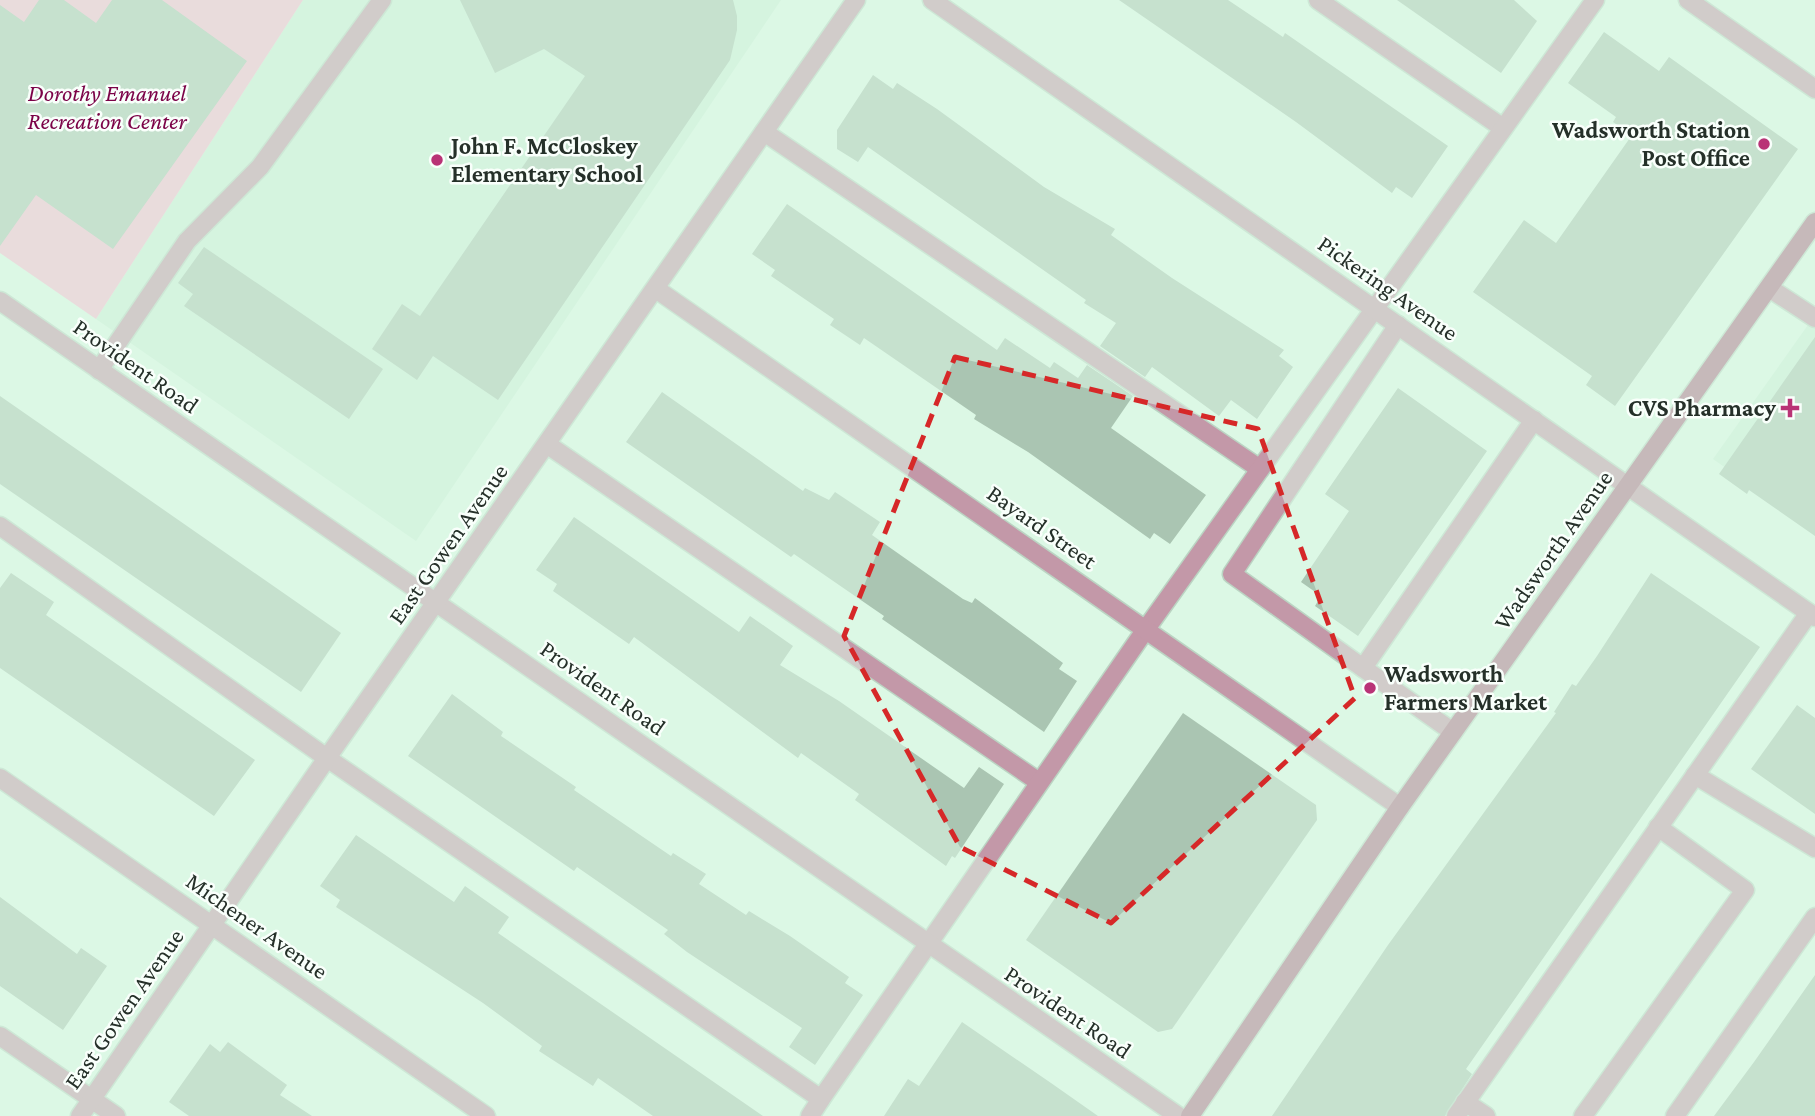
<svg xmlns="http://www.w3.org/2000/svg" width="1815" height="1116" font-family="'Crimson Pro',serif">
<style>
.built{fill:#ccefd7}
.green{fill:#f9bad1}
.building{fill:#aac5b2}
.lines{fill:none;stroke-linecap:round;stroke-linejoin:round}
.service-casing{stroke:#bbd4c3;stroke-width:21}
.minor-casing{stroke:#bbd4c3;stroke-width:21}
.tertiary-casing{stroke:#bbd4c3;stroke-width:21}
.secondary-casing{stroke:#bbd4c3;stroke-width:21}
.service{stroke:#c398a8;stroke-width:18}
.minor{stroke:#c398a8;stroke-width:18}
.tertiary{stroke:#c398a8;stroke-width:18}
.secondary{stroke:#ab6d85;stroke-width:18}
.marked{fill:none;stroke:#d62828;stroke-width:5;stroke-dasharray:14 9;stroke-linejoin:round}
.poi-dot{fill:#b93376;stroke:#f9fffb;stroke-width:2.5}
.labels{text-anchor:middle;stroke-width:5;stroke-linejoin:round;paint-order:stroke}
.park-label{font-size:24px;font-style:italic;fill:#7b0247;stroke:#f9fffb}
.poi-label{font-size:24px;font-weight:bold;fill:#253029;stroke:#f9fffb;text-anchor:end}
.street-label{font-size:24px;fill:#253029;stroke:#f9fffb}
</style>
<rect width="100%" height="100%" fill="#dcf8e5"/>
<g class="built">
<path d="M303,0H781L416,541L96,319Z"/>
<path d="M1815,315V531L1713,459Z"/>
</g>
<path class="green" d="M0,0H303L96,319L0,253Z"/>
<g class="building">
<path d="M39,0H64L96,23L112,0H162L247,61L113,249L36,195L0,246V5L24,22Z"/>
<path d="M460,0H733L737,16V30L730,60L498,400L433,356L417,380L372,349L402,304L420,316L585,76L544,49L495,73Z"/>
<path d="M1119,0H1228L1283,37L1285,33L1448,146L1412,198L1396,187L1392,193L1296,122Z"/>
<path d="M1397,0H1514L1537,21L1501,73Z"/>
<path d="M1604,32L1659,71L1669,57L1798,149L1615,406L1586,385L1592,376L1473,292L1524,220L1556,243L1632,135L1613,122L1616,117L1568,83Z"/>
<path d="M873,75L893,89L897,83L937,109L1044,187L1115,229L1111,235L1172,278L1284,350L1279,356L1293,367L1257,419L1231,400L1219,416L1152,367L1145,377L1100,346L1116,323L1084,303L1086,300L868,147L858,162L837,149V130Z"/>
<path d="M787,204L997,350L1005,338L1050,368L1054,362L1078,378L1087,365L1133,396L1111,428L1206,495L1170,544L1154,533L1150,539L1028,452L974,419L976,415L864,338L860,345L830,325L834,319L771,276L775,270L752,254Z"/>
<path d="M204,247L383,369L349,419L184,306L193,294L178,283Z"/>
<path d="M1815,337V536L1749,490L1747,494L1719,474Z"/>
<path d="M1398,388L1487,451L1358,636L1315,606L1321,596L1301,582L1349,511L1325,494Z"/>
<path d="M662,392L803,491L805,488L829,500L835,492L880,522L872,535L963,599L972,603L975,598L1063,663L1059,669L1077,681L1044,732L882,619L884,616L794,554L791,557L626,442Z"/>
<path d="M0,396L341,633L301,692L0,484Z"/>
<path d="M574,517L739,632L750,616L793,646L780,665L839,701L964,788L979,767L1004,784L955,858L952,856L946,866L855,800L859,794L801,753L798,758L634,637L629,644L553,591L557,584L536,570Z"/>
<path d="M11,573L54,602L46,615L255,760L214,816L0,668V588Z"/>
<path d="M1651,573L1760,647L1466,1069L1472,1074L1445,1116H1272L1388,945L1556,713L1554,712L1572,684L1576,686L1597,656Z"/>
<path d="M452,694L503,732L501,736L576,787L574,790L671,856L673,853L706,874L699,884L746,915L749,911L790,936L849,977L845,983L863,995L815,1065L789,1047L802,1028L687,952L664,934L668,930L577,867L574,871L408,756Z"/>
<path d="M1797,705L1815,718V814L1751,769Z"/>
<path d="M1183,713L1316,805L1317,820L1172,1029L1158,1032L1026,940Z"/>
<path d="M356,835L454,902L465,886L509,917L498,933L763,1116H653L598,1078L593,1086L539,1051L542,1046L483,1003L336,907L340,900L320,886Z"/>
<path d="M0,897L77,954L81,948L107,966L63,1030L0,986Z"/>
<path d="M1815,975V1116H1714L1754,1062Z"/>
<path d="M962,1022L1051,1083L1098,1116H884L908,1079L919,1086Z"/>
<path d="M228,1042L287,1085L280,1095L312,1116H189L169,1102L210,1044L220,1052Z"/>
</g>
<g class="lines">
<defs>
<g id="service">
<path d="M1318,0L1503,128"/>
<path d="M764,132L1260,469"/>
<path d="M1769,288L1815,318"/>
<path d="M99,370L187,241L260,167L382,0"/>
<path d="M548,445L1039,782"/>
<path d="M0,526L327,758L821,1099L1146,629L1595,0"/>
<path d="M1363,668L1232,574L1398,325"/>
<path d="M1453,732L1363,668L1534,420"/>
<path d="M1695,775L1815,848"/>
<path d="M0,1036L116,1116"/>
<path d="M1465,1102L1486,1116"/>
<path d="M810,1116L821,1099"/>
<path d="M1456,1116L1809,613"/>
<path d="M1583,1116L1745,890L1658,827"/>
<path d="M1675,1116L1815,917"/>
</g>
<g id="minor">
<path d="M932,0L1815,617"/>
<path d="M1688,0L1815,89"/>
<path d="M656,289L1400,807"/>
<path d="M0,301L1178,1116"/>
<path d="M80,1116L327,758L856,0"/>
</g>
<path id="tertiary" d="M0,778L486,1116"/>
<path id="secondary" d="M1190,1116L1400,807L1815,222"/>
</defs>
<use href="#service" class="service-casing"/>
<use href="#minor" class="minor-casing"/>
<use href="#tertiary" class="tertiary-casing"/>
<use href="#secondary" class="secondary-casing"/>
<use href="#service" class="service"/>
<use href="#minor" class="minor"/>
<use href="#tertiary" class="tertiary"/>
<use href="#secondary" class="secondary"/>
</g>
<path d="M0 0H1815V1116H0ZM955,357L1258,429L1355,698L1111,923L960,847L844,636Z" fill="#dcf8e5" fill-opacity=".55" fill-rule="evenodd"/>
<path class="marked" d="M955,357L1258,429L1355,698L1111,923L960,847L844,636Z"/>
<g class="poi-dot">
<circle cx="1764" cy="144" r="7"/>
<circle cx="437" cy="160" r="7"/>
<path d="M1786.5 397.5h7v7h7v7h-7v7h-7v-7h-7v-7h7z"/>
<circle cx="1370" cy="688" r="7"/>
</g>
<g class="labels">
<g class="park-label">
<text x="107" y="101">Dorothy Emanuel<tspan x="107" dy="28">Recreation Center</tspan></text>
</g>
<g class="poi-label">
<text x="1750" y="138">Wadsworth Station<tspan x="1750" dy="28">Post Office</tspan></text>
<text x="451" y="154" text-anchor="start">John F. McCloskey<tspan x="451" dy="28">Elementary School</tspan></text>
<text x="1776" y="416">CVS Pharmacy</text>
<text x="1384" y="682" text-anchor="start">Wadsworth<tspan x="1384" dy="28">Farmers Market</tspan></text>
</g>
<g class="street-label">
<text transform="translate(1388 288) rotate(35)" y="8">Pickering Avenue</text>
<text transform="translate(136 366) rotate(35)" y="8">Provident Road</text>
<text transform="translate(1042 527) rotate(35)" y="8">Bayard Street</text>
<text transform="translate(448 544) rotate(-55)" y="8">East Gowen Avenue</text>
<text transform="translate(1553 550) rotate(-55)" y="8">Wadsworth Avenue</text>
<text transform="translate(603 688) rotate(35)" y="8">Provident Road</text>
<text transform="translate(257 926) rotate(35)" y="8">Michener Avenue</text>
<text transform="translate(124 1009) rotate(-55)" y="8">East Gowen Avenue</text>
<text transform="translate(1068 1012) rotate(34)" y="8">Provident Road</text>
</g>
</g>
</svg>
